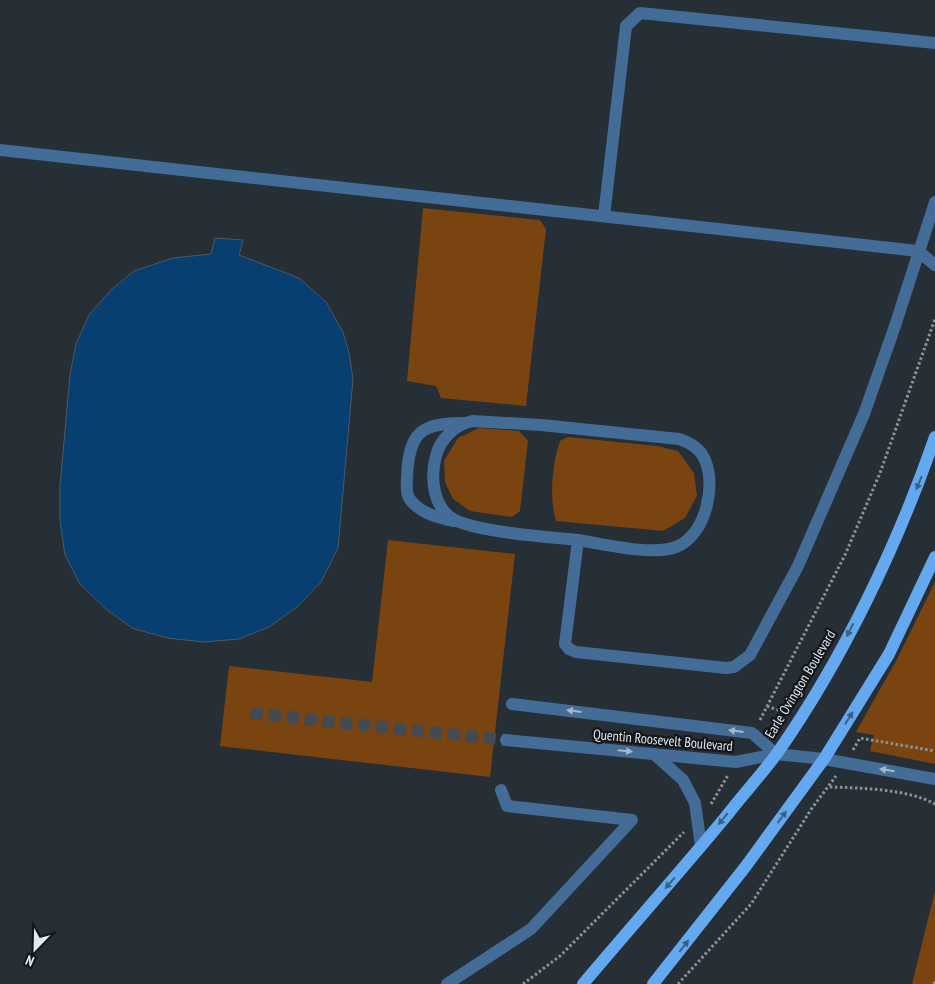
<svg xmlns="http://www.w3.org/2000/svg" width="935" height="984" font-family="'PT Sans Narrow',sans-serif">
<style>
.green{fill:#7a4411}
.building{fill:#074070;stroke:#4f5861}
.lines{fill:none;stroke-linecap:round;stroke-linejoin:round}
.minor-tunnel{stroke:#424a52;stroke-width:12;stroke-dasharray:12 6;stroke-linecap:butt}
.path{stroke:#8d939a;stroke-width:3;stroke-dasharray:2.5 2.5;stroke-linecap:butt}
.minor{stroke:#436c97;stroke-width:12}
.major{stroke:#64a9ef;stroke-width:12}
.oneway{fill:#3b6084}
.oneway2{fill:#a4b7cc}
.labels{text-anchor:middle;stroke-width:4.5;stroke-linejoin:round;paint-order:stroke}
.street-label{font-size:14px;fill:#e4e9ef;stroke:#12161a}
</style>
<rect width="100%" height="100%" fill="#262e36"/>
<g class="green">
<path d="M423,208L540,220L546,229L526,406L441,398L436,386L407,381Z"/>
<path d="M479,428L519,431L528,441L520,511L512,517L470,511L453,499L445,482L444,461L458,438Z"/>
<path d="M568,437L657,446L678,451L694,473L697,496L685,518L663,531L556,521C549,498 552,464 560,441Z"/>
<path d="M388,540L515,554L490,777L220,746L229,666L372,682Z"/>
<path d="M935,582V764L870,751L874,735L856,732L897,659Z"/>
<path d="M935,891V984H912Z"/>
</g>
<path class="building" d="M215,238L243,240L239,255L299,278L326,302L343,332L349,353L353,379L338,548L321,582L297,607L269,627L239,639L204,642L167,638L132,628L106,609L80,584L65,555L60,521V486L70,375L76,344L89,315L112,289L134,271L173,258L211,254Z"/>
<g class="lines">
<path class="minor-tunnel" d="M251,713L506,740"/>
<g class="path">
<path d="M767,706L786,713"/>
<path d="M760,720L845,555L880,473L935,319"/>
<path d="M853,750L860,738L935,751"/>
<path d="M830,787C861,788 908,789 935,804"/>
<path d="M711,804L728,775"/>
<path d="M523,984L560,956L684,832"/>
<path d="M678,984L751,904L812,808L836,776"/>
<path d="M934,984L935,980"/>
</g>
<g class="minor">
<path d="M0,150L918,251L935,265"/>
<path d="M604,216L626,26L640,13L935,43"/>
<path d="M454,521C439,518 423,514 412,502C405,495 407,486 407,477C409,432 421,423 464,423"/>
<path d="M578,540C605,544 651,556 676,547C706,536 718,482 703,456C698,447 688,442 679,439L541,425L472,421C455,425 440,439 436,456C430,477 433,507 453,519C475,532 549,537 578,540L565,644L569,649L576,652L726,668L734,667L750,655L798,566L864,414L895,326L935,202"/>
<path d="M512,704L752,733L776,754"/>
<path d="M506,740L736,762L776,754L824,759L935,779"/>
<path d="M654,754L683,780L695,803L701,846"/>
<path d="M447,984L531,929L632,820L507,806L501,790"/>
</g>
<g class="major">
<path d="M583,984C631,927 681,871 728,814C744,793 763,773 778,752C843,659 898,544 935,437"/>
<path d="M653,984L746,866L824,759L889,654L935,557"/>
</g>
</g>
<defs><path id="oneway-solid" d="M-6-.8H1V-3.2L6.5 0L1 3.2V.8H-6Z" transform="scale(1.25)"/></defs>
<g class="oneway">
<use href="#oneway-solid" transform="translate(919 483) rotate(112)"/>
<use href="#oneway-solid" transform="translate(850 630) rotate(117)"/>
<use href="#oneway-solid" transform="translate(849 718) rotate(-58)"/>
<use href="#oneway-solid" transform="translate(782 817) rotate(-54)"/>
<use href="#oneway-solid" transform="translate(723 819) rotate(129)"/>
<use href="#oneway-solid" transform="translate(670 883) rotate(131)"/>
<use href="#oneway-solid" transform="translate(684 946) rotate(-52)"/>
</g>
<g class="oneway2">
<use href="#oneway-solid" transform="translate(574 711) rotate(-173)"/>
<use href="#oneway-solid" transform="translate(736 731) rotate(-173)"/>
<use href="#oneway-solid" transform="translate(625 751) rotate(5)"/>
<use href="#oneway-solid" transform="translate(887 770) rotate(-171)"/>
</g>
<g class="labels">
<g class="street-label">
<text transform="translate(800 684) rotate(-59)" y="5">Earle Ovington Boulevard</text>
<text transform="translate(663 740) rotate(5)" y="5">Quentin Roosevelt Boulevard</text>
</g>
</g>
<g transform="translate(35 949) rotate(203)" stroke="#12161a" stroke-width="4" paint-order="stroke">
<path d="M0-4L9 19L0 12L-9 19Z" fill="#e4e9ef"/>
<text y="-8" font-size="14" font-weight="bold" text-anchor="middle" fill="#e4e9ef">N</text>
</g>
</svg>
